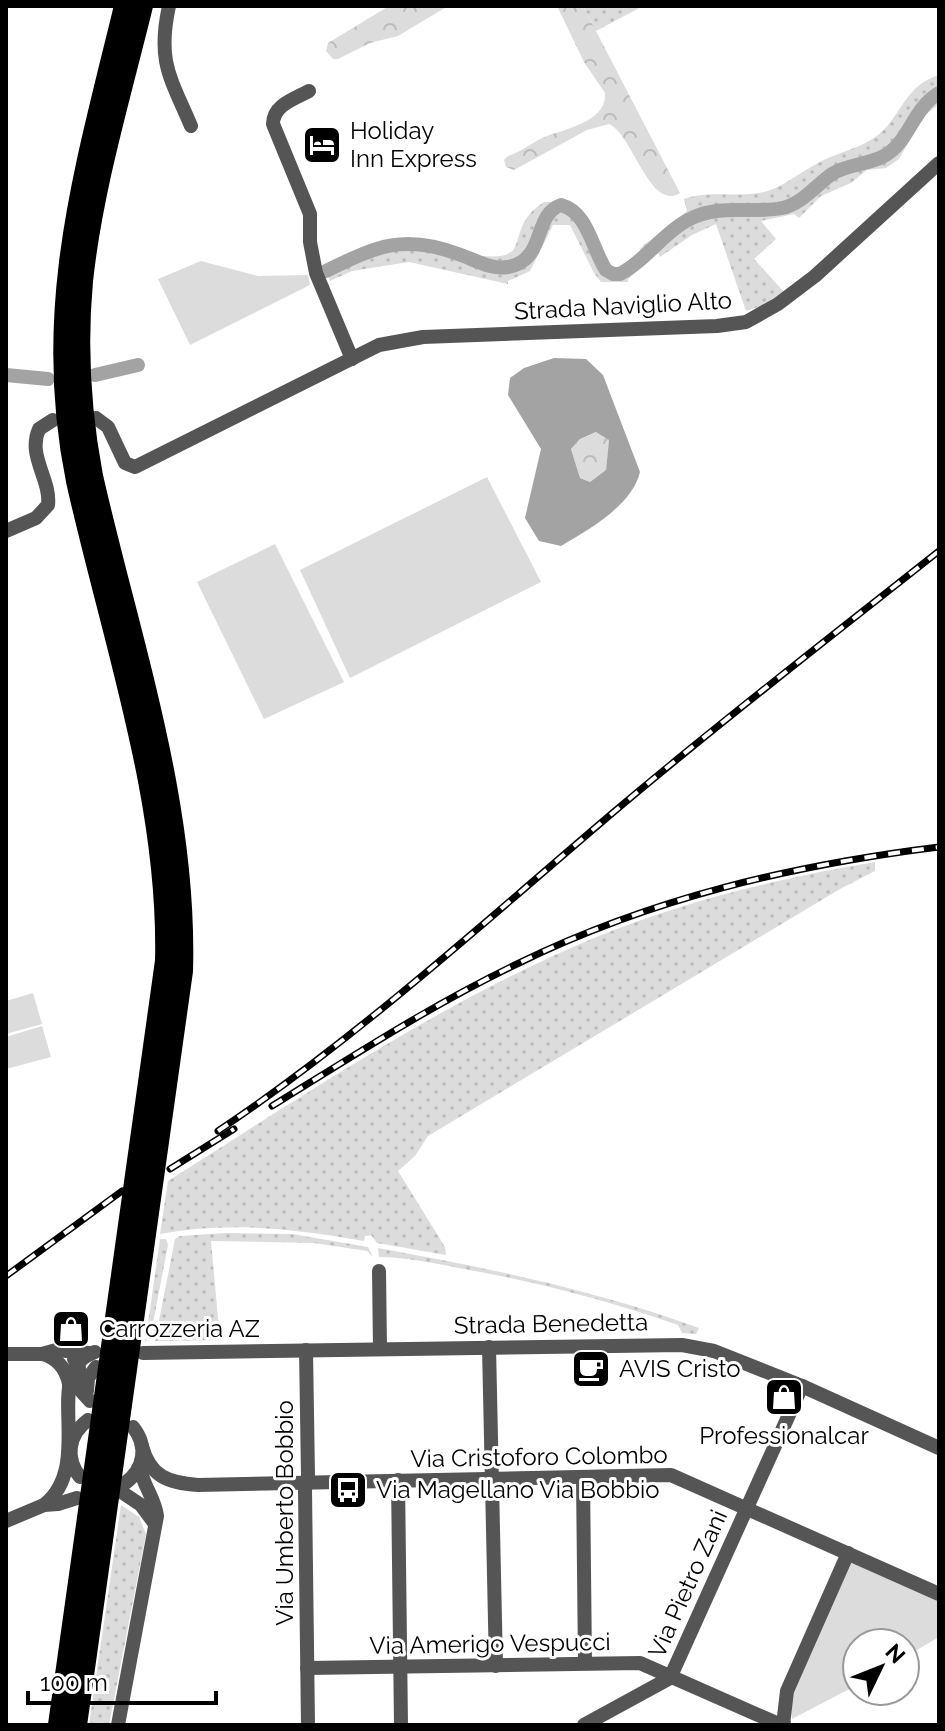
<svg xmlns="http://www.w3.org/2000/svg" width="945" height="1731" font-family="Raleway,sans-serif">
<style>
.grass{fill:url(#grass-dots)}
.forest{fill:url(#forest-crowns)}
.park{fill:#dcdcdc}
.water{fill:#a3a3a3;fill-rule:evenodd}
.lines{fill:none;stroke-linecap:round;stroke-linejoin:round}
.canal{stroke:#a3a3a3;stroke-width:14}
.minor{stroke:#555;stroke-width:14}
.highway{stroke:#000;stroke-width:20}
.rail-casing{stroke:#000;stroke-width:7}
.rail{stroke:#fff;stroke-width:4;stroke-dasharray:12;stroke-linecap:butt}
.labels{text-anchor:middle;stroke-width:6;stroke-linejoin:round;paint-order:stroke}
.poi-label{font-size:24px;fill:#000;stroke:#fff;text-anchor:start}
.street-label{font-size:24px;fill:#000;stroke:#fff}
</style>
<defs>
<pattern id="grass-dots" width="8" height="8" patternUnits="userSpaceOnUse" patternTransform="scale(2)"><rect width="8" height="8" fill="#dcdcdc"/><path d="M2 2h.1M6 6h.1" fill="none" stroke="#bbb" stroke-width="1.8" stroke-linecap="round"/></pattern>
<pattern id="forest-crowns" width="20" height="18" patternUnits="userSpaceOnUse" patternTransform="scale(2)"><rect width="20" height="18" fill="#dcdcdc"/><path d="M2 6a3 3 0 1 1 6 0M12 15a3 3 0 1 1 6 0" fill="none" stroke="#bbb"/></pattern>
</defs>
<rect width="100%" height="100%" fill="#fff"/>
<g class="grass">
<path d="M583,6H643L596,31Z"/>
<path d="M939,75V87L920,102L897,141L884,152L838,165L786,202L719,206L691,213L670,227L641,255L640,249L644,245L687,211L684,199C710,190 737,198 764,192C784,187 800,172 818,163C834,154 853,150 869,141C901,124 900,87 939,75Z"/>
<path d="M939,98V104L924,116L899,159L886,168L867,170L851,183L821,196L799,218L794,214L761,221L776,239L754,259L784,292L761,306L746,311L716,224L692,235L660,257L658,253L628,279V282H601L594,273L570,225H553L530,271L508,281V284L409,262L352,271L330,281L328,276C354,263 384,245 415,246C449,246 489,285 522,266C543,254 540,225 558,210C596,214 580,282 623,277L694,220L729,213H785L799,206L844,173L883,163L900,147L924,110Z"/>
<path d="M544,202H552C540,212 542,221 537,235C523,274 492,263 463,253C544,268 497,232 544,202Z"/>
<path d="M875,862V871L840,889L428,1136L415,1156L398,1171L445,1247L446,1255L377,1243L371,1235L365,1236L364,1241C296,1229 229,1221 160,1234L168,1181C306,1094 443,1001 594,938C684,901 779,878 875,862Z"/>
<path d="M226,1233L292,1234L368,1247L373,1257L367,1251L314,1243L211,1241L220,1340L155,1341L175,1239L180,1236Z"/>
<path d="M160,1239H166L168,1245L153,1323L145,1344Z"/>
<path d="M378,1248C488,1268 594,1290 699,1328L696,1334L682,1333L678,1325C609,1301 541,1283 469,1270C439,1264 406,1257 379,1257Z"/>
<path d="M121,1505L139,1517L146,1534L109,1725H89Z"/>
</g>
<g class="forest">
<path d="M389,6H448L398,36L370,43L338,59H333L326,51L328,43Z"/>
<path d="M557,6H583L680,193C650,212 632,133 609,124L587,130L514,170L506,167L504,160L508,156C521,152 530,144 542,138C562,129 607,123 605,93L584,62Z"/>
<path d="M597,432L609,440L606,470L590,482L580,478L571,449L580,439Z"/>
</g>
<g class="park">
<path d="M201,261L258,276L308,275L310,285L190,345L158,279Z"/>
<path d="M487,477L541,582L350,678L300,570Z"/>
<path d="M275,544L344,682L264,719L197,582Z"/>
<path d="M33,993L42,1024L6,1034V1001Z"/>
<path d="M42,1026L51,1057L6,1069V1037Z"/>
<path d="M850,1559L939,1600V1637L905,1657V1643H857V1685L792,1719L790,1692Z"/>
</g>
<path class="water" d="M554,358L586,359L603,375L640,472C632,505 590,529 561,546L539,541L525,518L541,449L508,395L510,378L524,368ZM596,432L609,440L606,470L590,482L580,478L571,449L580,439Z"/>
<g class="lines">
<g class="canal">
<path d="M326,271C377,246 404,233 461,255C475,260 492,270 508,267C547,260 532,215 561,205C588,212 592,249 606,270L613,274H620C647,260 664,231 692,218C721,204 752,214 782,208C802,204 816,185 832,174C848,164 867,165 884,156C909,143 912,109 939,93"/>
<path d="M6,375L48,379"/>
<path d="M95,375L138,365"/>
</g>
<g class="minor">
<path d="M169,6C157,61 170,77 191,126"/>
<path d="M309,91C294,99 273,105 273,124L310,214V242L316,273L352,359"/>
<path d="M96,418L108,427L125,463L135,467L379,345L423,337L717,326L746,322L778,304L815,276L939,163"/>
<path d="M6,531L36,518L48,505C51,479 27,456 39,429L53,420"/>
<path d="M379,1271L380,1349"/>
<path d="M489,1347L496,1666"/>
<path d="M306,1350L308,1476L305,1490L308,1725"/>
<path d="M143,1353L682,1345L714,1351L802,1386L939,1448"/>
<path d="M6,1354H42L56,1350L89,1353"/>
<path d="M42,1354C58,1358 66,1369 69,1384"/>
<path d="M74,1359L79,1368L81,1391L90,1401"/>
<path d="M87,1391L88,1378L96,1367"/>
<path d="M142,1446C150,1477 169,1483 198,1485L671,1475L939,1594"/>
<path d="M80,1477C65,1458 68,1435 88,1420"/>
<path d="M583,1477L585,1663"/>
<path d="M398,1480L401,1725"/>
<path d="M124,1484C145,1469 148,1446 133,1427"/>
<path d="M123,1493L141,1505L155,1524"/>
<path d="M44,1505C97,1463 39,1370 95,1352"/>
<path d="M6,1521L44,1505L58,1504L77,1498"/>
<path d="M307,1668L640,1663L774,1722L784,1724"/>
<path d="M118,1725L157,1516C155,1496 139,1482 141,1462"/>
<path d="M584,1725L670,1678L802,1386"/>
<path d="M783,1725L787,1691L848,1553"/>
</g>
<g class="highway">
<path d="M58,1725L165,961C169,800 111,638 76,481C41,310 84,171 124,6"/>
<path d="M77,1725L183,971C188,802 130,639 93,476C81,412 77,346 83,281C93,188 121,96 143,6"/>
</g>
<defs>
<g id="rail">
<path d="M272,1106C353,1056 433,1004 519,963C652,898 793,865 939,847"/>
<path d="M218,1131C358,1037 481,925 609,816C716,725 828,639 939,551"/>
<path d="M170,1169L234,1129"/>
<path d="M6,1276L122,1191"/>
</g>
</defs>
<use href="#rail" class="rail-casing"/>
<use href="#rail" class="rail"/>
</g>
<defs>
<symbol id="hotel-square" viewBox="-11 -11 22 22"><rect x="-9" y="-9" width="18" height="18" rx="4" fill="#000" stroke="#fff"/><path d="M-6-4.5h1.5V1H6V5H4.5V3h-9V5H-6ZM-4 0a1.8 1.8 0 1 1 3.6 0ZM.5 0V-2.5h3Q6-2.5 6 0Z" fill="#fff"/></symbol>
<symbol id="shop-square" viewBox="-11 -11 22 22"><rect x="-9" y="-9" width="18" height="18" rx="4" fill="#000" stroke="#fff"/><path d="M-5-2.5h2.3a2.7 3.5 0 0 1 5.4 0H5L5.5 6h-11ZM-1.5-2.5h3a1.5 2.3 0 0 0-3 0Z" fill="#fff"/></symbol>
<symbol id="cafe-square" viewBox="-11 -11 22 22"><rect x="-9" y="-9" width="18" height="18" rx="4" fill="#000" stroke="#fff"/><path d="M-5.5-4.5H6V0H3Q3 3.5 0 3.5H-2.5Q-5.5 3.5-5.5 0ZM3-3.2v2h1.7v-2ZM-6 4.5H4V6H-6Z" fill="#fff"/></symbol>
<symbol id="bus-square" viewBox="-11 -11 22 22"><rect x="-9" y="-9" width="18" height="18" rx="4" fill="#000" stroke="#fff"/><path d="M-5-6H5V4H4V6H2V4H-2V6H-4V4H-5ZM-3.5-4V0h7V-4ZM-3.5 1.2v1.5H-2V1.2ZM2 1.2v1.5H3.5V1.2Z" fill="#fff"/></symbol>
</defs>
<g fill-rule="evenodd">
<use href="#hotel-square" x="300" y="123" width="44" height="44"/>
<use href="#shop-square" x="49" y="1307" width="44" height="44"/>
<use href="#cafe-square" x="569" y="1347" width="44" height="44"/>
<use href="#shop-square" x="762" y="1375" width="44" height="44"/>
<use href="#bus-square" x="326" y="1468" width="44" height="44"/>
</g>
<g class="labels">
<g class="poi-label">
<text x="350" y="139">Holiday<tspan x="350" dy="28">Inn Express</tspan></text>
<text x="99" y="1337">Carrozzeria AZ</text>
<text x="619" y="1377">AVIS Cristo</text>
<text x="784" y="1444" text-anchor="middle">Professionalcar</text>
<text x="376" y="1498">Via Magellano Via Bobbio</text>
</g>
<g class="street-label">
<text transform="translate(623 306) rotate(-3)" y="8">Strada Naviglio Alto</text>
<text transform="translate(551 1324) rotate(-1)" y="8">Strada Benedetta</text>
<text transform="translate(539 1457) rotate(-1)" y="8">Via Cristoforo Colombo</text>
<text transform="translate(285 1513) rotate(-90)" y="8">Via Umberto Bobbio</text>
<text transform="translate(688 1584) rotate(-66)" y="8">Via Pietro Zani</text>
<text transform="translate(490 1644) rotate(-1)" y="8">Via Amerigo Vespucci</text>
</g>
</g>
<rect width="945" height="1731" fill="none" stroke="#000000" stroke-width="16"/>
<g transform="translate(881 1667) rotate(47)"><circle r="38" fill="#ffffff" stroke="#999999" stroke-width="2"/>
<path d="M0-6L14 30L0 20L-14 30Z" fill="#000000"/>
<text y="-12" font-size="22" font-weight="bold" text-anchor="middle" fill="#000000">N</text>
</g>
<path d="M28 1691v12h188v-12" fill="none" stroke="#000000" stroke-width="4"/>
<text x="40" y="1691" font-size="24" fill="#000000" stroke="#ffffff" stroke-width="6" paint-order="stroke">100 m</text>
</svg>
